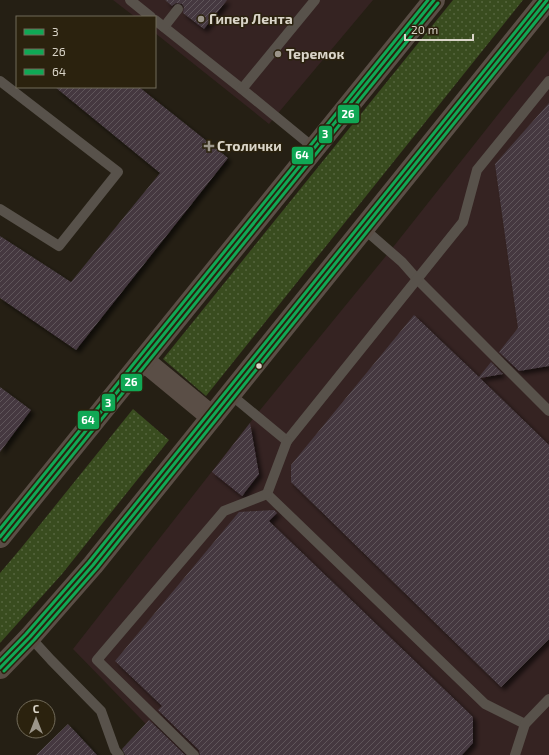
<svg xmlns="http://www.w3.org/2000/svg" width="549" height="755" font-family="'Exo 2',sans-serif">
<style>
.commercial{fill:#352322}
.grass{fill:url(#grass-dots)}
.building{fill:url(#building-hatch);filter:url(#shadow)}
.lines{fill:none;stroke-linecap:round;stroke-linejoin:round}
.lane{stroke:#58524b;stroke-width:10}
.primary{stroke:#5a4e46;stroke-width:22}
.bus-1-casing{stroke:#2b220e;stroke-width:6}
.bus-2-casing{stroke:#2b220e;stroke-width:6}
.bus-3-casing{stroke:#2b220e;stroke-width:6}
.bus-1{stroke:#10a855;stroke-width:3}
.bus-2{stroke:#10a855;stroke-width:3}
.bus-3{stroke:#10a855;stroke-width:3}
.poi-dot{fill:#9b958a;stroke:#2b220e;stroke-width:1.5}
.bus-dot{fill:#dad5c9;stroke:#2b220e;stroke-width:1.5}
.labels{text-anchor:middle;stroke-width:3;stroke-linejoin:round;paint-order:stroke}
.poi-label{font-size:14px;font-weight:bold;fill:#dad5c9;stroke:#2b220e;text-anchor:start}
.line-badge{stroke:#2b220e;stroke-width:1.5}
.badge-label{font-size:11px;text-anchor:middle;font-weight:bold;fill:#fff}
</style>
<defs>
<pattern id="grass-dots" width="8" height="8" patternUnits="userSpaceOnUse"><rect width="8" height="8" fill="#394c1f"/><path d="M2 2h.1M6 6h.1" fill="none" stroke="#55653e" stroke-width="1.8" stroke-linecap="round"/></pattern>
<pattern id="building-hatch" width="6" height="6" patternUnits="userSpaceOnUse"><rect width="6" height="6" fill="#453940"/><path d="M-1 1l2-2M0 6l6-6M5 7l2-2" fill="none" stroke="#5f555a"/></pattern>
<filter id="shadow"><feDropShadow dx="3.5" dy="3.5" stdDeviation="2" flood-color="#0009"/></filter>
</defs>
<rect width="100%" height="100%" fill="#251f14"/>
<g class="commercial">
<path d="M113,0H373L269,124L155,33V17H135Z"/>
<path d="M549,50V755H176L73,649L256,415L390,251Z"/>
</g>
<g class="grass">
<path d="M453,0H523L206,396L163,359Z"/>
<path d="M133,409L169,440L62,574L0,643V573L22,547Z"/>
</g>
<g class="building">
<path d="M165,0H227L204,29L183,13L184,7L182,4L176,3L172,6Z"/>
<path d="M55,87H139L228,158L76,350L0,298V236L71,282L160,173Z"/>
<path d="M549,103V366L519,371L499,352L518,328L495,164Z"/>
<path d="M414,315L479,377L491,362L503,374L480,378L549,445V639L501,687L291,482V465Z"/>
<path d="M0,387L31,410L0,452Z"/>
<path d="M250,423L259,474L242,496L212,472Z"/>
<path d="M274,510L277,513L269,521L473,717V743L462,755H200L199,750L158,710L162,706L115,661L239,512Z"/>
<path d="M149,720L185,755H125L122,749Z"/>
<path d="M68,724L97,755H36Z"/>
</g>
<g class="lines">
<g class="lane">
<path d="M130,0L151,17"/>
<path d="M155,20L242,89L314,148"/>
<path d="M164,27L178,9"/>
<path d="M0,81L118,172L59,246L0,209"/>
<path d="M242,89L315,0"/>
<path d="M363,228L402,262L417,279L549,411"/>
<path d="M230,394L287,441L463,222L477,170L549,81"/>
<path d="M287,441L267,494L485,704L525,724"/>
<path d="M30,637L51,660L101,711L115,750L119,755"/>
<path d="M194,755L97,660L224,511L267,494"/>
<path d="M515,755L525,724L549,699"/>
</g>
<g class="primary">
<path d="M143,360L212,417"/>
<path d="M0,537L434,0"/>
<path d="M0,668L30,637L93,565L547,0"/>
</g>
<defs>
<g id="bus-1">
<path d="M0,537L434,0"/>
<path d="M0,668L30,637L93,565L547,0"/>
</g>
<g id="bus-2">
<path d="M4,540L438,3"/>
<path d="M4,671L34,640L97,568L549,5"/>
</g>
<g id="bus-3">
<path d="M0,529L428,0"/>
<path d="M0,661L26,634L89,562L541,0"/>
</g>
</defs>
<use href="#bus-1" class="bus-1-casing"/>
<use href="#bus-2" class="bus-2-casing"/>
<use href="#bus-3" class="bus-3-casing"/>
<use href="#bus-1" class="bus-1"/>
<use href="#bus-2" class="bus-2"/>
<use href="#bus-3" class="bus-3"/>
</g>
<g class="poi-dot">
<circle cx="201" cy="19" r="4"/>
<circle cx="278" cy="54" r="4"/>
<path d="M207 140h4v4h4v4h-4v4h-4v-4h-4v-4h4z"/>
</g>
<circle class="bus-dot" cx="259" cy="366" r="3.5"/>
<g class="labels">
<g class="poi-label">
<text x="209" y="24">Гипер Лента</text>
<text x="286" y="59">Теремок</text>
<text x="217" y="151">Столички</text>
</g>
</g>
<g class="line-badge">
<rect x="337" y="104" width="23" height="20" rx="4" fill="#10a855"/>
<rect x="318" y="125" width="15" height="19" rx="4" fill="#10a855"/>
<rect x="291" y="146" width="23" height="19" rx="4" fill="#10a855"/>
<rect x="120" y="373" width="23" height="19" rx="4" fill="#10a855"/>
<rect x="101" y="393" width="15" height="19" rx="4" fill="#10a855"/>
<rect x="77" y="410" width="23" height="20" rx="4" fill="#10a855"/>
</g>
<g class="badge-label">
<text x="348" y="118">26</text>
<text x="325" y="138">3</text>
<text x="302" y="159">64</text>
<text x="131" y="386">26</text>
<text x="108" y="407">3</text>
<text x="88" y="424">64</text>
</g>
<rect x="16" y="16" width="140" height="72" fill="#2b220e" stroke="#716a59"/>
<rect x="24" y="29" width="20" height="6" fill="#10a855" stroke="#716a59"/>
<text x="52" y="36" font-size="12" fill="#dad5c9">3</text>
<rect x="24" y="49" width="20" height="6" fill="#10a855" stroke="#716a59"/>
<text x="52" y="56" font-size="12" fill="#dad5c9">26</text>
<rect x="24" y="69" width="20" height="6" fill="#10a855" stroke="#716a59"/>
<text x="52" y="76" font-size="12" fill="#dad5c9">64</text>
<g transform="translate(36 719)"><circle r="19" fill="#2b220e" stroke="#716a59"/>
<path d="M0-3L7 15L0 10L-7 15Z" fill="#9b958a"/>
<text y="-6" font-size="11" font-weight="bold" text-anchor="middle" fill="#dad5c9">С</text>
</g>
<path d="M405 34v6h68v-6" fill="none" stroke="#dad5c9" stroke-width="2"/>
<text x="411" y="34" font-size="12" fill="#dad5c9" stroke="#2b220e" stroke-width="3" paint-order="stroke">20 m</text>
</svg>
